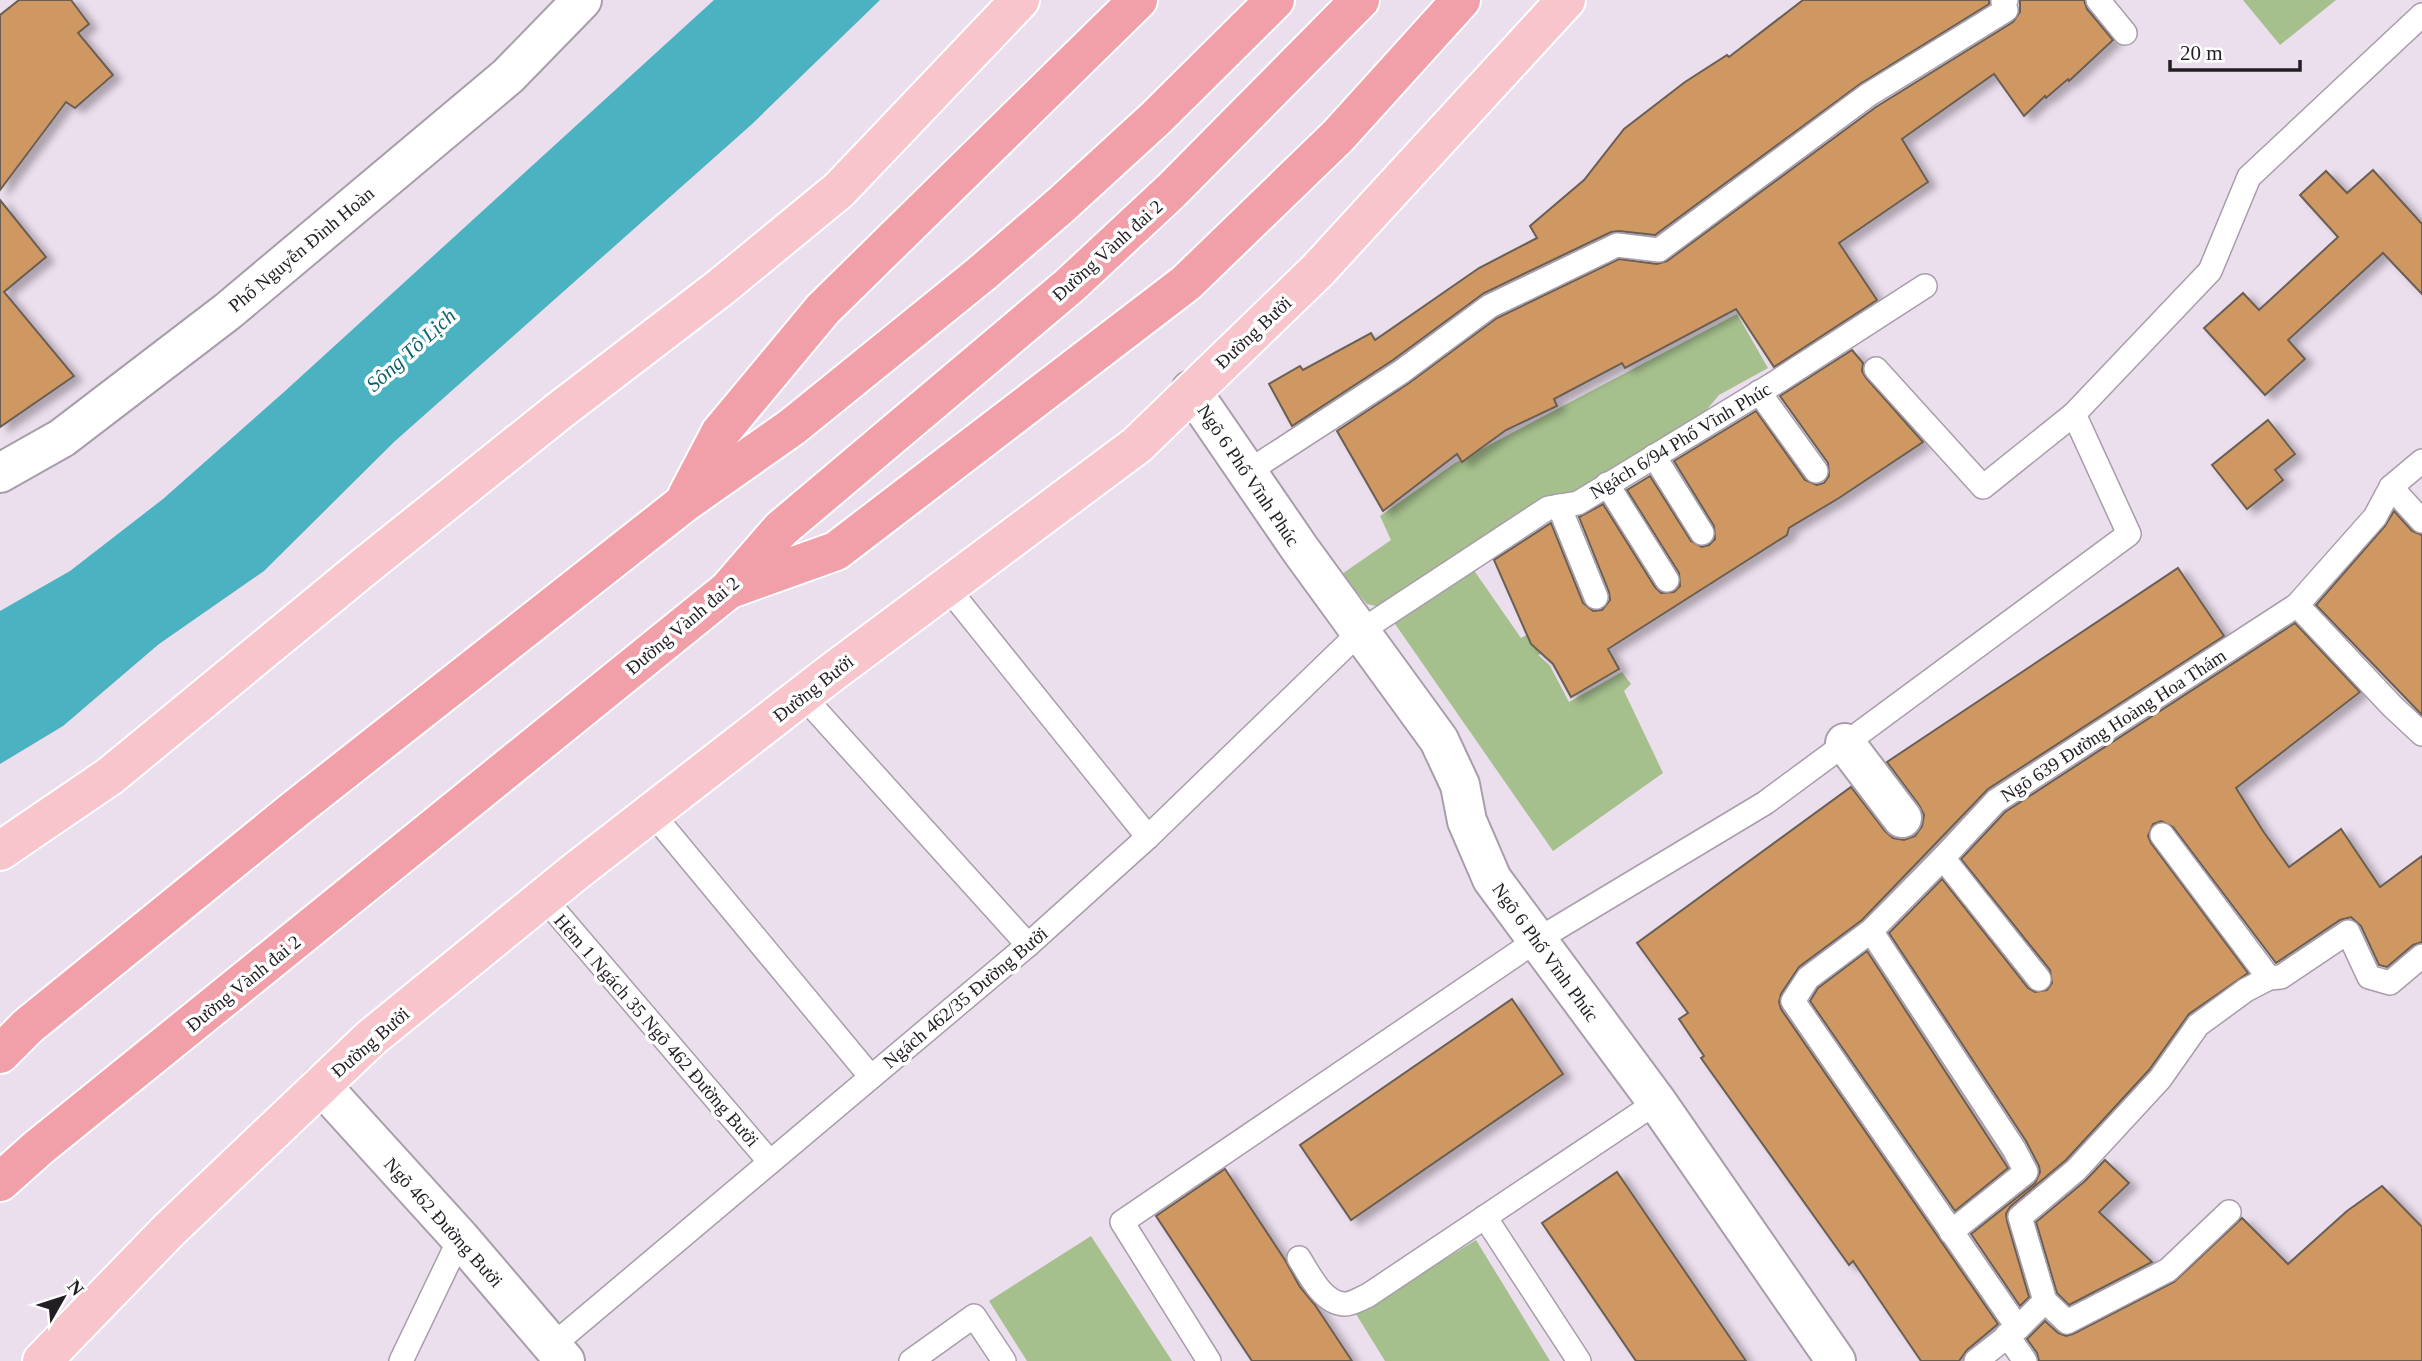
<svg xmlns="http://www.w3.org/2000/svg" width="2422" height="1361" font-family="'Times New Roman',serif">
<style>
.green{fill:#a5bf8d}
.water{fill:#4bb2c1}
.building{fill:#cf9862;stroke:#6a5e53;stroke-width:2;filter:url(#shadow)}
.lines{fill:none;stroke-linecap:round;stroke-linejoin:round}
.lane-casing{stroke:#a89daa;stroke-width:26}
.street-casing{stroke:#a89daa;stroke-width:42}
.secondary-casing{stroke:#a89daa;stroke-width:42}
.primary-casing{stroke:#fff;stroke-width:42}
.highway-casing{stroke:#fff;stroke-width:42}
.lane{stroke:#fff;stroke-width:23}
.street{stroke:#fff;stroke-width:38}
.secondary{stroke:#fff;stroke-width:38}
.primary{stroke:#f7c5cb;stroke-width:38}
.highway{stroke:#f19fa9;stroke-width:38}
.labels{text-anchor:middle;stroke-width:7;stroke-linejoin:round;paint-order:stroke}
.street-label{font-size:19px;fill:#231e24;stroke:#fff}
.water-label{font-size:21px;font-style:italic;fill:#0c636e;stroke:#fff}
</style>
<defs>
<filter id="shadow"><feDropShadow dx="8" dy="4.5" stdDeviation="3.5" flood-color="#0004"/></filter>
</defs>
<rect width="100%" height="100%" fill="#ebdeed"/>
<g class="green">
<path d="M2243,0H2336L2280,45Z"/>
<path d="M1737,314L1768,368L1719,395L1695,424L1581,490L1553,495L1384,608L1367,604L1342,574L1391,540L1380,516L1455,463Z"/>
<path d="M1473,569L1521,638L1556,619L1568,643L1538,655L1550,666L1569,702L1622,672L1631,684L1624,691L1663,773L1553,851L1393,621Z"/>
<path d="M1091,1236L1172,1361H1027L989,1301Z"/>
<path d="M1476,1240L1550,1361H1385L1356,1314Z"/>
</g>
<path class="water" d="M714,0H880L751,125L394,442L264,571L159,644L63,726L0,764V611L70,571L163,499L284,392Z"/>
<g class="building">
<path d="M19,0H71L89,24L78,33L113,75L75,108L66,102L0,190V15Z"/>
<path d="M1803,0H1989V4L1860,84L1655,235L1619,231L1611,232L1484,293L1393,360L1292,426L1269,384L1300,366L1303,370L1371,333L1375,340L1479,268L1537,238L1530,226L1584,180L1624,129L1685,82L1727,55L1729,57Z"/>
<path d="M2020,0H2084L2087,9L2113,40L2069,81L2068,79L2046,98L2045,96L2024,116L1994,74L1902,139L1928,182L1839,243L1877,300L1774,367L1736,309L1625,368L1622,363L1554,399L1557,406L1506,430L1462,462L1457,454L1383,511L1337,431L1409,383L1497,318L1619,259L1657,264L1667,261L1876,107L2013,22L2020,12Z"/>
<path d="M2373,170L2422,224V294L2383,253L2288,340L2305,359L2265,395L2204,328L2243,293L2259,310L2338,237L2300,195L2326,171L2347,193Z"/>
<path d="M0,200L46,257L4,292L74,376L0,427Z"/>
<path d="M1852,350L1863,363L1862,371L1866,378L1923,442L1839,498L1789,528L1787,535L1608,649L1619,669L1571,697L1553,664L1531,644L1494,560L1551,523L1583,603L1593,611L1602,610L1610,600L1609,592L1579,517L1603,504L1655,587L1661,593L1674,592L1680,586L1679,573L1627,490L1650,476L1691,541L1702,547L1709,545L1715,539L1714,526L1674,461L1756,411L1805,480L1817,485L1824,483L1829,476L1828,463L1780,396Z"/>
<path d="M2268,420L2295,454L2275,470L2283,480L2247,509L2212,465Z"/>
<path d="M2394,511L2412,531L2422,535V715L2316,605L2385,526Z"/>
<path d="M2178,568L2224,636L1988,789L1862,920L1799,967L1781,994L1779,1002L1781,1009L1998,1324L1967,1350L1959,1361H1921L1853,1261L1849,1265L1701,1058L1704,1056L1679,1019L1688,1013L1637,943L1851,787L1885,831L1893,838L1904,840L1915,836L1922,826L1924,815L1919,805L1887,762Z"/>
<path d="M2295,623L2360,692L2236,788L2263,831L2289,867L2341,829L2380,887L2422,856V942L2413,945L2387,967L2379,965L2361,926L2351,917L2340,920L2276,963L2173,827L2161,821L2153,824L2148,836L2151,843L2248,973L2189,1014L2149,1070L2066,1160L2010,1207L2006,1214L2007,1221L2029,1297L2020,1306L1971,1234L2035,1183L2040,1172L2039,1166L2026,1141L1889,933L1942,879L2028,988L2035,992L2047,990L2052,983L2050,970L1961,859L2005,812Z"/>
<path d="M1867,951L2008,1168L1955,1211L1810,1001L1818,988Z"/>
<path d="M1512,999L1563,1074L1351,1220L1300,1145Z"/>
<path d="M2105,1160L2129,1183L2099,1212L2152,1262L2069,1305L2057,1293L2036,1222L2085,1181Z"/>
<path d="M1225,1169L1285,1260L1300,1287L1315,1305L1352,1361H1252L1156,1216Z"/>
<path d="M1617,1172L1746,1361H1636L1542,1223Z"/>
<path d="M2382,1186L2422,1227V1361H2039L2037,1353L2027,1339L2045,1321L2058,1333L2066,1336L2073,1334L2174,1282L2242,1218L2288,1264L2347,1211Z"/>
</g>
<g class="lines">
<defs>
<g id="lane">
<path d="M2098,0L2125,33"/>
<path d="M1876,369L1983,487L2074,414"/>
<path d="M1759,392L1816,471"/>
<path d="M1654,456L1702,533"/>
<path d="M1246,473L1401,372L1490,306L1617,245L1659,250L1868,95L2006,10L2003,2L2006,0"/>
<path d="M1607,484L1667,580"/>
<path d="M2391,487L2422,521"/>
<path d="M1559,506L1596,597"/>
<path d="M947,587L1148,837"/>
<path d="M2297,605L2392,706L2422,734"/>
<path d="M803,696L1028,945"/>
<path d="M652,813L871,1077"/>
<path d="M2162,835L2269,978L2281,977L2348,932L2369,977L2390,983L2422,956"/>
<path d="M1943,858L2039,979"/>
<path d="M544,898L770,1162"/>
<path d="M1871,931L2014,1149L2026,1172L1951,1232"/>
<path d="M1485,1217L1579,1361"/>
<path d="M1299,1258C1309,1274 1323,1304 1345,1304C1352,1304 1361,1298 1367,1296L1657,1102"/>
<path d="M2045,1301L2067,1322L2168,1270L2229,1212"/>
<path d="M2018,1328L1793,1001L1808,978L1871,931L1943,858L1996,801L2297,605L2375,517L2391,487L2422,461"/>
<path d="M2007,1335L2025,1361"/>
<path d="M553,1345L1028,945L1148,837L1361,631L1548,508L1578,503L1778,381L1925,286"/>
<path d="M401,1361L460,1238"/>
<path d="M911,1361L974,1316L1004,1361"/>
<path d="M1209,1361L1122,1222L1537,940L1765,803L2129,534L2074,414L2210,271L2249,177L2422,15"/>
<path d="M1976,1361L2018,1328L2045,1301L2020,1217L2076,1170L2160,1079L2198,1025L2246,990L2269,978"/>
</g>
<g id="street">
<path d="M1191,390L1300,549L1439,740L1460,785L1467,821L1492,879L1657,1102L1836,1361"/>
<path d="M1845,743L1902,818"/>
<path d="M321,1085L460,1238L565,1361"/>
</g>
<path id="secondary" d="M0,473L62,438L228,311L508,76L582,0"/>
<g id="primary">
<path d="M0,851L110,776L364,567L559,411L721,287L839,190L1020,0"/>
<path d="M42,1361L169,1230L371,1038L575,872L830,674L1137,445L1317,271L1566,0"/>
</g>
<g id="highway">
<path d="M687,496L720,433L823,309L1138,0"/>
<path d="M730,589L836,551L1186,283L1338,136L1461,0"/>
<path d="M0,1054L28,1026L294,810L684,503L792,427L981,274L1061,205L1156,118L1275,0"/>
<path d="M0,1182L38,1148L728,590L781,529L1069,286L1171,191L1360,0"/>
</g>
</defs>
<use href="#lane" class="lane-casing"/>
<use href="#street" class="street-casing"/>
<use href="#secondary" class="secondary-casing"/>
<use href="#primary" class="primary-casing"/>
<use href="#highway" class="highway-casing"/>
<use href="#lane" class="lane"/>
<use href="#street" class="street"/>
<use href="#secondary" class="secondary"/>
<use href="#primary" class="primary"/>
<use href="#highway" class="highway"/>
</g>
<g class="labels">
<g class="street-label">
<text transform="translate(301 249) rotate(-40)" y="7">Phố Nguyễn Đình Hoàn</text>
<text transform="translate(1107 250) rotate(-42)" y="7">Đường Vành đai 2</text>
<text transform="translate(1253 332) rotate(-43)" y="7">Đường Bưởi</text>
<text transform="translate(1680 440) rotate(-31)" y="7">Ngách 6/94 Phố Vĩnh Phúc</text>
<text transform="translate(1249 475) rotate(56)" y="7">Ngõ 6 Phố Vĩnh Phúc</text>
<text transform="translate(682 625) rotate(-40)" y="7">Đường Vành đai 2</text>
<text transform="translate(813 688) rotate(-38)" y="7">Đường Bưởi</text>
<text transform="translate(2113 725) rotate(-33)" y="7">Ngõ 639 Đường Hoàng Hoa Thám</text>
<text transform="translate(1546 952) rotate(54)" y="7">Ngõ 6 Phố Vĩnh Phúc</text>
<text transform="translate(243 983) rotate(-39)" y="7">Đường Vành đai 2</text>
<text transform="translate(965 997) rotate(-40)" y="7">Ngách 462/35 Đường Bưởi</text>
<text transform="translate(657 1030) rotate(49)" y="7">Hẻm 1 Ngách 35 Ngõ 462 Đường Bưởi</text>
<text transform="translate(370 1042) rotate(-41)" y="7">Đường Bưởi</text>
<text transform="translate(444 1222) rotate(48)" y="7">Ngõ 462 Đường Bưởi</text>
</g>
<g class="water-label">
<text transform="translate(411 350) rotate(-42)" y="7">Sông Tô Lịch</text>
</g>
</g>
<g transform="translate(63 1298) rotate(51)" stroke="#ffffff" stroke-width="5" paint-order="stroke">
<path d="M0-5L12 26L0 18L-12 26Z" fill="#231e24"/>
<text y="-10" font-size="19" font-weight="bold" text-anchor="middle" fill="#231e24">N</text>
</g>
<path d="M2170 60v10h130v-10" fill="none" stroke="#231e24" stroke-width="3.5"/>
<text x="2180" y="60" font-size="21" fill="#231e24" stroke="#ffffff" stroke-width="5" paint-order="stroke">20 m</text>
</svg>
